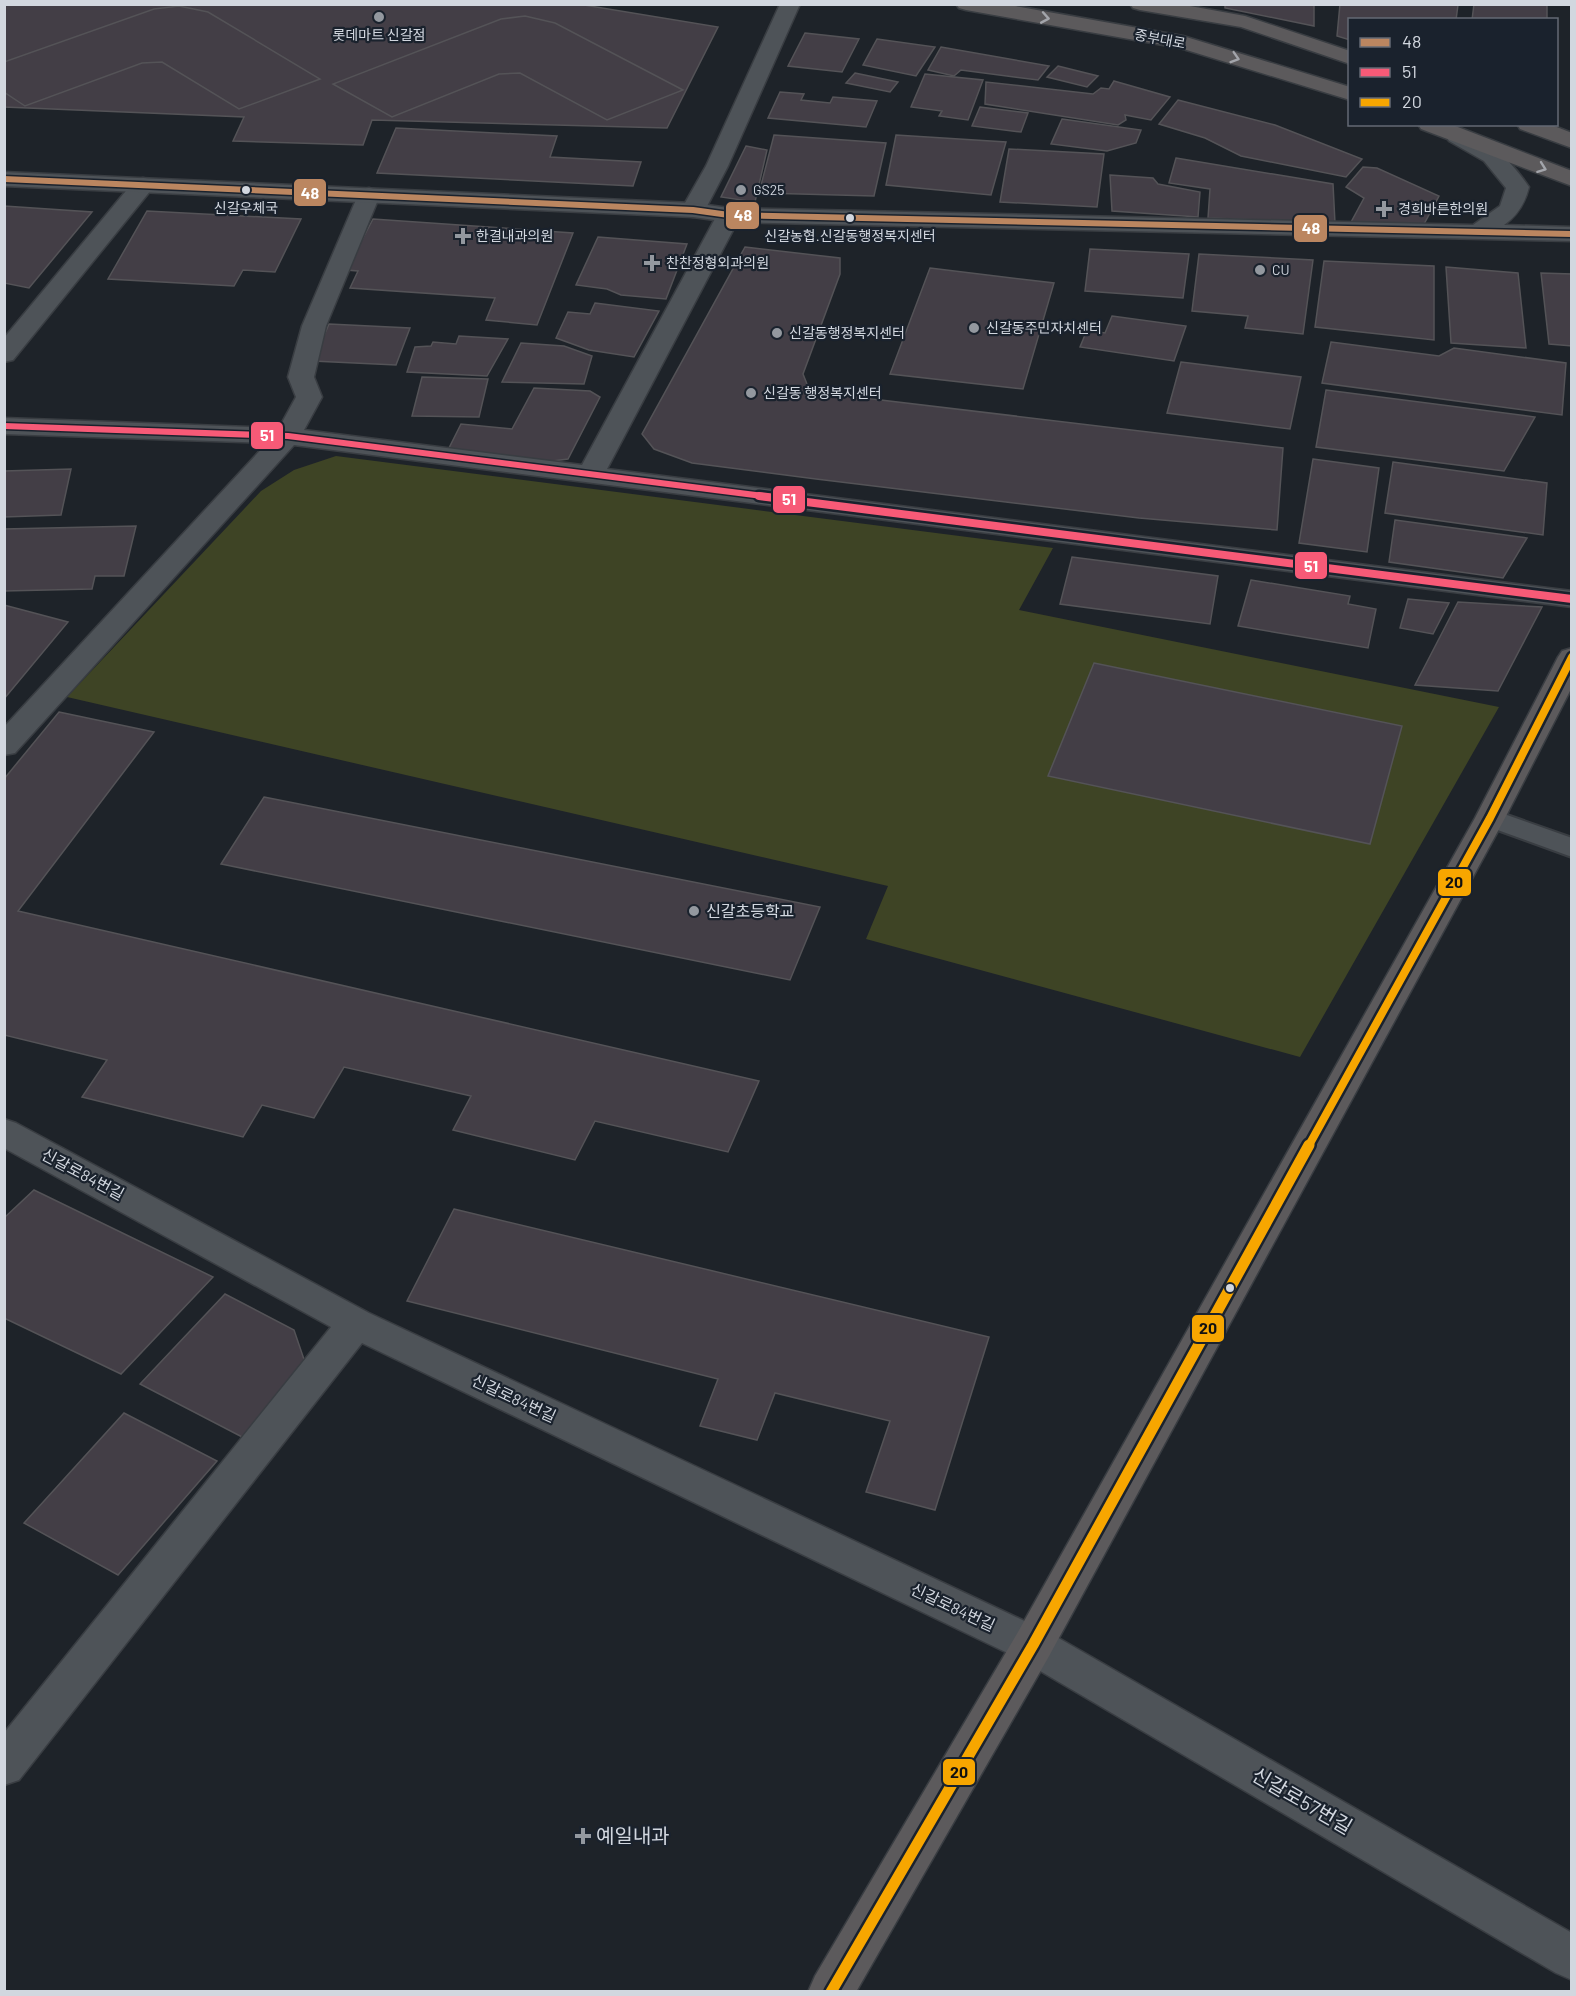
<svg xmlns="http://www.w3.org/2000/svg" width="1576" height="1996" font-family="Barlow,'Noto Sans KR',sans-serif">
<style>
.green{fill:#3e4425}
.building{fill:#433e46;stroke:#545357;stroke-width:1.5}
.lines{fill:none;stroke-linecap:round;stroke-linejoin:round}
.service-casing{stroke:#393d42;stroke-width:4}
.minor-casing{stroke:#393d42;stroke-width:3}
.tertiary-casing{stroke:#393d42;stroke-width:3}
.primary-casing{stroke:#393d42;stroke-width:3}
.service{fill:#4e5358;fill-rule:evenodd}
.minor{fill:#4e5358;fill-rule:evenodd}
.tertiary{fill:#4e5358;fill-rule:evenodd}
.primary{fill:#5c5a5c;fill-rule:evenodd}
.bus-1-casing{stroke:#1a222d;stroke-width:9}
.bus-2-far1-casing{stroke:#1a222d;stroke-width:9}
.bus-2-casing{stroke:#1a222d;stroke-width:13}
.bus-3-far1-casing{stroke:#1a222d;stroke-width:13}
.bus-3-casing{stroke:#1a222d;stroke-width:16}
.bus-1{stroke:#bb8660;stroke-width:6}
.bus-2-far1{stroke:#f75a77;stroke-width:6}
.bus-2{stroke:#f75a77;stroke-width:8}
.bus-3-far1{stroke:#f7a600;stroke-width:8}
.bus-3{stroke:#f7a600;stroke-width:11}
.oneway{stroke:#a3a5ab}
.poi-dot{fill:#93989f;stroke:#1a222d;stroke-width:2}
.bus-dot{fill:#d2d7df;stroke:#1a222d;stroke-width:2}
.labels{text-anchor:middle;stroke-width:4.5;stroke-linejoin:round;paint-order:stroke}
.far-poi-label{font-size:14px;fill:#d2d7df;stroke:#1a222d;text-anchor:start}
.far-street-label{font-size:14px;fill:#d2d7df;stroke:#1a222d}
.bus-label{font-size:14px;fill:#d2d7df;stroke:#1a222d}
.poi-label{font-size:16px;fill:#d2d7df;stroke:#1a222d;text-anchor:start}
.street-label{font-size:16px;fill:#d2d7df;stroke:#1a222d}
.near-street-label{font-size:20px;fill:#d2d7df;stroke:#1a222d}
.near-poi-label{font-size:20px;fill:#d2d7df;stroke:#1a222d;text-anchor:start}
.line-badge{stroke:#1a222d;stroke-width:2}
.badge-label{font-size:16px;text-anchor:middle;font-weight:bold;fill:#fff}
.pale-badge-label{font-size:16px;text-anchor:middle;font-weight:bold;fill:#111}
</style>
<rect width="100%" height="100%" fill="#1e2329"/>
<path class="green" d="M336,456L1053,548L1019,610L1499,707L1300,1057L866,939L888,886L67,697L261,491L294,470Z"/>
<g class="building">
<path d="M4,4H578L718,27L667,128L372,120L363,145L233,141L244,117L4,107Z"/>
<path d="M1225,4H1314V26L1225,8Z"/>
<path d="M1340,4H1450L1458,5L1456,20H1350V40L1337,36Z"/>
<path d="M1474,4H1547V20H1472Z"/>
<path d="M179,6L208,12L320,79L239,109L162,62L142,63L25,106L4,92V62L154,9Z"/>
<path d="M525,16L555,23L683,90L607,120L520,73L499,74L392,117L333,84L501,19Z"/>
<path d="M805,33L859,39L842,72L788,66Z"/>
<path d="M877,39L935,47L916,76L863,65Z"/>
<path d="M941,47L1049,66L1038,80L961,70L954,76L928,70Z"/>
<path d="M1058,66L1098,76L1087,87L1047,77Z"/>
<path d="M855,73L898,82L890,92L846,83Z"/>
<path d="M925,74L983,80L968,120L939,116L942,111L911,107Z"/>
<path d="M1114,81L1170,97L1151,120L1125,115L1126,120L1118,125L985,104L986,82L1093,94L1101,88L1109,89Z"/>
<path d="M780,92L804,94L801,100L830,103L833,97L877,101L866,127L768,118Z"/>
<path d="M1178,100L1275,125L1362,159L1346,177L1241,156L1205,138L1159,124Z"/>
<path d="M980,107L1028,113L1021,132L972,126Z"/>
<path d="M1062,119L1141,130L1136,143L1107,151L1051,144Z"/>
<path d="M396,128L557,136L550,157L641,162L633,186L377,173Z"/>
<path d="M774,135L886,143L874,196L759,193Z"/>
<path d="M896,135L1006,142L991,195L886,185Z"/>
<path d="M746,146L767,150L755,202L721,197Z"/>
<path d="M1009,149L1104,154L1097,207L1000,202Z"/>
<path d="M1176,158L1333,184L1335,223L1208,218L1210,189L1169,183Z"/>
<path d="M1363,167L1377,168L1439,196L1423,226L1350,224L1364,198L1346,187Z"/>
<path d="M1110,175L1153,178L1158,184L1200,192L1198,217L1112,211Z"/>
<path d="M4,206L92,212L29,288L4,283Z"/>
<path d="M147,211L301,219L275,272L243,270L234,286L108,279Z"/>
<path d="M373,219L573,233L537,325L486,320L495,298L350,288L358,271L346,270Z"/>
<path d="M598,237L687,244L666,299L621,295L607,289L576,285Z"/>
<path d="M745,247L840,258V274L803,374L809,389L864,398L1283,448L1277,530L1139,518L816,479L692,463L654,449L642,434Z"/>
<path d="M1090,249L1189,254L1183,298L1085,291Z"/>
<path d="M1199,254L1313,260L1303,334L1245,328L1248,316L1192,311Z"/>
<path d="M1324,261L1434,266V340L1315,327Z"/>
<path d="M1446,267L1518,273L1526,348L1451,343Z"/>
<path d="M930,268L1054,283L1023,389L890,374Z"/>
<path d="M1541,273L1572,274V346L1549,344Z"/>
<path d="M595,303L659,311L634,357L589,350L556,338L568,312L590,314Z"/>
<path d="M1112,316L1186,326L1174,361L1080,347L1087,330L1105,333Z"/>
<path d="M329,324L410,328L396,365L313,361Z"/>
<path d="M459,336L508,339L487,376L407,372L415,347L431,346L433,342L456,344Z"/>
<path d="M1331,342L1439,356L1454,348L1566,363L1562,415L1322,383Z"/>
<path d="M521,343L564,346L592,356L584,384L502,382Z"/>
<path d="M1181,362L1301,377L1290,429L1167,413Z"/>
<path d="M422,377L488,379L479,417L412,416Z"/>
<path d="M534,388L590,391L600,397L568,459L545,462L448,450L461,424L512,429Z"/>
<path d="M1326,390L1535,417L1504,471L1316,447Z"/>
<path d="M1313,459L1379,468L1367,552L1299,543Z"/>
<path d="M1393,462L1547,483L1543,535L1385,513Z"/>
<path d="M71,469L61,515L4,517V471Z"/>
<path d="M1395,520L1527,538L1503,578L1389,562Z"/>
<path d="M136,526L124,576H95L92,589L4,591V529Z"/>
<path d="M1072,557L1218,576L1210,624L1060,604Z"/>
<path d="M1251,580L1350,596L1348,604L1376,609L1368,648L1238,626Z"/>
<path d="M1408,599L1449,603L1433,634L1400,628Z"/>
<path d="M1458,602L1542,607L1498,691L1415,685Z"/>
<path d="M4,605L68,622L4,699Z"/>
<path d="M1094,663L1402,726L1370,844L1048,776Z"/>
<path d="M59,712L154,732L18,911L759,1081L728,1152L595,1121L575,1160L453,1130L471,1096L344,1067L314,1118L262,1105L243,1137L82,1097L107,1060L4,1035V779Z"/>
<path d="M264,797L820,907L790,980L221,864Z"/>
<path d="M34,1190L213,1277L121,1374L4,1318V1218Z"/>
<path d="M454,1209L989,1337L935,1510L866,1492L890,1421L775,1393L757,1440L700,1426L718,1379L407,1301Z"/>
<path d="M225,1294L294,1330L308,1371L246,1439L140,1384Z"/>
<path d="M124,1413L217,1461L118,1575L24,1523Z"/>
</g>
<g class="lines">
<defs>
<path id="service" d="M1490,809L1572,838V857L1481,824L1477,818L1481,812Z"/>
<g id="minor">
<path d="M780,4H800L728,166L705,210L701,215L693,217L685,215L681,210L706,166Z"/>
<path d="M143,178L151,180L154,185L151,190L13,360L4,362V338L135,180Z"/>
<path d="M369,188L377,190L380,195L326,326L314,377L322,397L304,430L582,465L717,215L721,210L729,208L737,210L741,215L607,469L1572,591V607L294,445L15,753L4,755V727L267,443L4,434V418L279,428L296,397L288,377L302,326L358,195L361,190Z"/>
<path d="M4,1119L16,1123L369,1313L1048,1632L1572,1933V1980L1556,1973L1018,1658L362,1343L19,1780L4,1785V1733L331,1327L4,1148Z"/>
</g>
<path id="tertiary" d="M1457,129C1488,137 1512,162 1529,187C1525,203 1518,215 1504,225L1572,227V241L729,222L693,217L4,186V172L693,203L729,208L1473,225L1500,206L1506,188L1484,161L1449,141L1446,136L1449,131Z"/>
<g id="primary">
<path d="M956,4H1004L1183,36L1350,87V100L1180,48L966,10L959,8Z"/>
<path d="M1130,4H1179L1245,16L1350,51V64L1241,27L1140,10L1133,8Z"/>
<path d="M1418,124H1450L1572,171V186L1421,129Z"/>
<path d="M1517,124H1549L1572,133V148L1520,129Z"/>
<path d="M1572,648V687L1505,818L1048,1658L856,1992H808L815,1976L1018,1632L1475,818L1558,657L1562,651Z"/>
</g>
</defs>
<use href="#service" class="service-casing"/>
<use href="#minor" class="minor-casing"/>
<use href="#tertiary" class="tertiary-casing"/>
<use href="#primary" class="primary-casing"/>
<use href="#service" class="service"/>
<use href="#minor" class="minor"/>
<use href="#tertiary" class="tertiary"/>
<use href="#primary" class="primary"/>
<defs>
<path id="bus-1" d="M4,179L693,210L729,215L1572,234"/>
<path id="bus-2-far1" d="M4,426L288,436L771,497"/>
<path id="bus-2" d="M759,496L1572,599"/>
<path id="bus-3-far1" d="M1308,1147L1490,818L1572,657"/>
<path id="bus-3" d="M831,1992L1033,1645L1309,1145"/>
</defs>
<use href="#bus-1" class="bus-1-casing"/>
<use href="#bus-2-far1" class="bus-2-far1-casing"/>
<use href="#bus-2" class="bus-2-casing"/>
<use href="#bus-3-far1" class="bus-3-far1-casing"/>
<use href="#bus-3" class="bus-3-casing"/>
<use href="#bus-1" class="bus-1"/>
<use href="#bus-2-far1" class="bus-2-far1"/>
<use href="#bus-2" class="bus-2"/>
<use href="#bus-3-far1" class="bus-3-far1"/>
<use href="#bus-3" class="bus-3"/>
</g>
<defs><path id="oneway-chevron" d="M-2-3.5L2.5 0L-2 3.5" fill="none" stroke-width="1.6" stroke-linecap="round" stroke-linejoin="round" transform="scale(1.5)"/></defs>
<g class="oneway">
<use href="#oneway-chevron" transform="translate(1045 18) rotate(10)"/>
<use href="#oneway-chevron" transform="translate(1235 58) rotate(17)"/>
<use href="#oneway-chevron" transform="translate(1542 168) rotate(20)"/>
</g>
<g class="poi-dot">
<circle cx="379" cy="17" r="6"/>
<circle cx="741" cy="190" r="6"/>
<path d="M1381 200h6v6h6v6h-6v6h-6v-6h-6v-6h6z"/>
<path d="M460 227h6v6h6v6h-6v6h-6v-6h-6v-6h6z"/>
<path d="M649 254h6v6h6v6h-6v6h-6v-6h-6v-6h6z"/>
<circle cx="1260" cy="270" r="6"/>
<circle cx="974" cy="328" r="6"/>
<circle cx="777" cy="333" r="6"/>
<circle cx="751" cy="393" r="6"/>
<circle cx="694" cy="911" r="6"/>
<path d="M580 1827h6v6h6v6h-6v6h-6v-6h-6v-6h6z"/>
</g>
<g class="bus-dot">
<circle cx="246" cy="190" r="5"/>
<circle cx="850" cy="218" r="5"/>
<circle cx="1230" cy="1288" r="5"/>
</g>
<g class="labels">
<g class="far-poi-label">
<text x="379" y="40" text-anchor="middle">롯데마트 신갈점</text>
<text x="753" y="195">GS25</text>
<text x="1398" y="214">경희바른한의원</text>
<text x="476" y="241">한결내과의원</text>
<text x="666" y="268">찬찬정형외과의원</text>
<text x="1272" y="275">CU</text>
<text x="986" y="333">신갈동주민자치센터</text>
<text x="789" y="338">신갈동행정복지센터</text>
<text x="763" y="398">신갈동 행정복지센터</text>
</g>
<g class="far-street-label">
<text transform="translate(1160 39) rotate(11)" y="5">중부대로</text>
</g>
<g class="bus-label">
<text x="246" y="213">신갈우체국</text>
<text x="850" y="241">신갈농협.신갈동행정복지센터</text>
</g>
<g class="poi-label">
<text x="706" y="917">신갈초등학교</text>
</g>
<g class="street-label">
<text transform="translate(83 1174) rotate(28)" y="6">신갈로84번길</text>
<text transform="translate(514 1398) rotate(25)" y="6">신갈로84번길</text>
<text transform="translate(953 1607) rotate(25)" y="6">신갈로84번길</text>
</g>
<g class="near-street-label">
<text transform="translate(1302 1801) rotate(30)" y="7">신갈로57번길</text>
</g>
<g class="near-poi-label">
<text x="596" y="1843">예일내과</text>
</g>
</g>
<g class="line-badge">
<rect x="293" y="178" width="34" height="29" rx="6" fill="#bb8660"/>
<rect x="725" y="201" width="35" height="29" rx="6" fill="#bb8660"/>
<rect x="1293" y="214" width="35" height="29" rx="6" fill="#bb8660"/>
<rect x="250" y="421" width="34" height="29" rx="6" fill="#f75a77"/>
<rect x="772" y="485" width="34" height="29" rx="6" fill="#f75a77"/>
<rect x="1294" y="551" width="34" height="29" rx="6" fill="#f75a77"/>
<rect x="1437" y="868" width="35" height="29" rx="6" fill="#f7a600"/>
<rect x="1191" y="1314" width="34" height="29" rx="6" fill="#f7a600"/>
<rect x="942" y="1758" width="34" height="28" rx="6" fill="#f7a600"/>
</g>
<g class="badge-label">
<text x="310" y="199">48</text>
<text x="743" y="221">48</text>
<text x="1311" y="234">48</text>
<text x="267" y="441">51</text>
<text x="789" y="505">51</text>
<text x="1311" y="572">51</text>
</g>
<g class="pale-badge-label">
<text x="1454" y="888">20</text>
<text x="1208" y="1334">20</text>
<text x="959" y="1778">20</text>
</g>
<rect width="1576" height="1996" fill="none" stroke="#d2d7df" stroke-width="12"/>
<rect x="1348" y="18" width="210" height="108" fill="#1a222d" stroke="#646a74" stroke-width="1.5"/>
<rect x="1360" y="38" width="30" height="9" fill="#bb8660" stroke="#646a74" stroke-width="1.5"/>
<text x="1402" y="48" font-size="18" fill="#d2d7df">48</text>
<rect x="1360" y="68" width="30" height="9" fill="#f75a77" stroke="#646a74" stroke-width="1.5"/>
<text x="1402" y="78" font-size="18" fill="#d2d7df">51</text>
<rect x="1360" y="98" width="30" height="9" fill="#f7a600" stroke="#646a74" stroke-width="1.5"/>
<text x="1402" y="108" font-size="18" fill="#d2d7df">20</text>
</svg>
